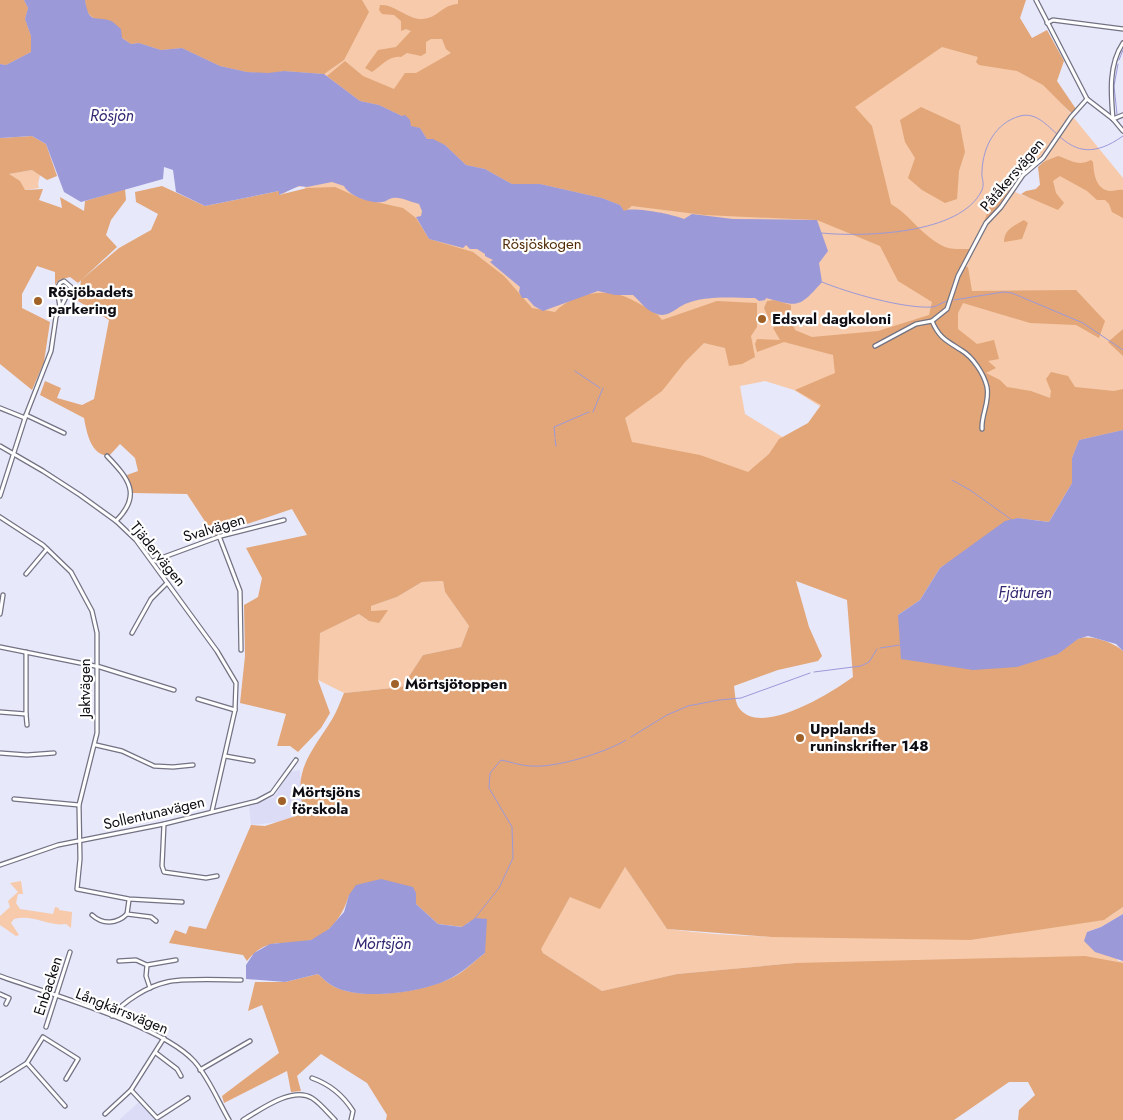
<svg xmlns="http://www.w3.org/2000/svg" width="1123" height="1120" font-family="Jost,sans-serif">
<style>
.built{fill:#dcdcf6}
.green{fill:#f6caaa;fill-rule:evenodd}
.forest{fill:#e2a678;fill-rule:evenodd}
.water{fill:#9c99d9}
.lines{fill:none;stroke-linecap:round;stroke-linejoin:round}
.stream{stroke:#9c99d9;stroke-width:1}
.street-casing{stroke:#727283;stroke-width:5.5}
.street{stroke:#fff;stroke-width:3}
.poi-dot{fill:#a1622a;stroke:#fff;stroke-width:2}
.labels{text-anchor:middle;stroke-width:4.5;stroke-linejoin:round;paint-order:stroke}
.street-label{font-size:15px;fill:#0d0d13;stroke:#fff}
.park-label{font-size:15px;fill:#532c07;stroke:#fff}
.poi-label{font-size:15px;font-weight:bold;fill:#0d0d13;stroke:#fff;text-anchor:start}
.water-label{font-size:16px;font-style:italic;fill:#342772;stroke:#fff}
</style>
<rect width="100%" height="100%" fill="#e8e8fb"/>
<g class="built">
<path d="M300,770L304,813L279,822L251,825L249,805L274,797L289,772Z"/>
<path d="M139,1102L156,1120H119Z"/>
</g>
<g class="green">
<path d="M0,0H1015L1011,41L1123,178V329L1111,341L1123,347V442L1023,528L264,469L305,186L291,188L284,194L0,94ZM1042,161H1046L1048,177L1027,197L1015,192L1023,177ZM765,381L794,390L821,407L809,424L784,438L745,414L740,386Z"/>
<path d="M32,170L40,175L38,184L39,188L25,190L9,174Z"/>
<path d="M443,581L445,592L469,626L461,647L423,655L402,687L344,693L318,680L319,633L359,614L369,621L371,606L397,597L422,582Z"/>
<path d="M625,867L667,929C715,935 763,938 812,936L1082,916C1101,926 1107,918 1123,907V914L1101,927L1087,932L1119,961H1123V964L795,963L677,974L602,991L543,953L540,949L570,897Z"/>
<path d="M21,881L23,894H18L16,903L20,909L53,914L55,907L59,908V910L72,912L71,928L66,924C48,927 34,914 14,919L11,923L19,935L16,936L0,925V916L10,907L8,901L18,892L10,883Z"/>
</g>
<g class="forest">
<path d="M0,0H24L28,8L25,19L31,36V52L6,65L0,64Z"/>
<path d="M85,0H362L369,12L344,60L324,74L284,71L268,74L247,72L220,66L182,48L161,50L139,43L131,44L91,16L86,10Z"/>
<path d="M458,0H1026L1020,18L1032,38L1047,30L1064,61L1057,81L1076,109L1072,114L1043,85L1017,71L979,65L976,62L978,57L942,47L855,107L872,126L891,204C910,215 922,236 943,246C950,250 962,249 971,249L961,266L968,267L972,291L1076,290L1105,321L1099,338L1076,325L1030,323L963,303L958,313V329L977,344L994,340L999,359L988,361L996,368L986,373L1000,380L1007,387L1031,391L1050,398L1051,391L1046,379L1051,372L1068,376L1075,387L1114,391L1123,389V430L1079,440L1072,458V483L1049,522L1018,518L940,568L920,600L898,615L1058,654C1064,649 1071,642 1078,639C1089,634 1114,642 1123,651V907L1104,920L970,940L772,937L667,929L625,867L600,909L570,897L541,949L543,953L602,991L677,974L795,963L1085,956L1123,963V1120H1018L1019,1110L1035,1095L1028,1082H1009L954,1120H386L387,1115L367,1083L321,1054L297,1076L301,1091L291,1092L287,1071L224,1103L222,1096L279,1053L262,1005L248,1011L255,982H285L318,974C323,978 327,983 333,986C360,1001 420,992 447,980C461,975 473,962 485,953L469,922L463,927L438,924L416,904V893L349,895C344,913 331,934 311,940C285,947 268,935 247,961L243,955L169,943L175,930L186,934L189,926L206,929L251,825L265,826L305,813C291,772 311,753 331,721C337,712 340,702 344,693L402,687L423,655L461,647L469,626L445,592L443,581L422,582L397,597L371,606V611L388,610L379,623L369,621L359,614L320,633L318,680L330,713L321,728L298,752L290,746H277L286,714L240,703L245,656L244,605L258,597L262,578L246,548L307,535L292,509L214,535L187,494L133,493L127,475L138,471L135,458L120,444L109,456C91,455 87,434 84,418L40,395L45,381L61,388L57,398L82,405L94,399L109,320L78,301L81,280L119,248L151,230L158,214L136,202L135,192L162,186L205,206L279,191V195L307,188L335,187L362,199L403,208L416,218L429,239L473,252L504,276L532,308L555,312C570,296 598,289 620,295C629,297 649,309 658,315L662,320L717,301L757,303V327L751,336L755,357L742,364L729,366L725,348L704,343L685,362L662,391L625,418L632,442L700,455L748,472L769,454L779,439L808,423L821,405L795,390L835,373L833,355L784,342L757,352L755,344L757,339L780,340L773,328L776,325L772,326L764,308L767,301L774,300L791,305V316L795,330L812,337L878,331L929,315L932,302L898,281L880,246L817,220L704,215L632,206L624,212L620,205L602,198L540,184H512L485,169L466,165L445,145L427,139L420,128L411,127L402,116L379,105L360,101L327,76L345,61L363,76L394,89L405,73H416L451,53L446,49L442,39H431L426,42V53L421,56L407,53L401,57C390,55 381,66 372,72L365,68L378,50L396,47L411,31L406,29L401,31V21L394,15L382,14L379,10L380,5C395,4 406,19 422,19C437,19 443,4 458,4ZM796,581L847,600L853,677C832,692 761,738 739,708C735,703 735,692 734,686L778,670L818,661L822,656L809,627Z"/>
<path d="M921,107L960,125L965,152L959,171L957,199L945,203L922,190L908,178L915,158L905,142L900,120Z"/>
<path d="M32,136L46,144L57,176L47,180L32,170L9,174L20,181L25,190L43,189L39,200L62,208L60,197L84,211L85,201L125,189L126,200L111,220L106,235L117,247L78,283L70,277L59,280L55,285V272L37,266L22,294V308L50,322L44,362L32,390L0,364V138Z"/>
<path d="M1058,156C1071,160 1078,167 1091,160L1093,162C1094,173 1095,190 1111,191C1115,191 1118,189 1123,190V218L1112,212L1109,204L1105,200H1097L1087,191L1060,176L1053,181L1056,193L1064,203L1058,210L1021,194L1026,191L1036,189L1040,185L1038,167L1043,162Z"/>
<path d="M1004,184L1010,188L998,208L984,222L997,186Z"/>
<path d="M1024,220L1028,223L1022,239L1004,242C1004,229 1014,226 1024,220Z"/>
<path d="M1123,329V356L1108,342Z"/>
</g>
<g class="water">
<path d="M24,0H85C89,26 96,15 111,21C114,22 118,27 121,29L122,38L131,44L139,43L161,50L182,48L220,66L247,72L268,73L284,71L324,74L360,101L379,105L402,116L405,115L410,120L411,126L420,128L427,139H433L445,145L466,165L485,169L512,184H540L602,198L620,205L624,211C631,206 673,214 684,219L692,214L733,219L817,220L828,251L819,263L822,282C799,308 799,307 766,298L765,300L759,301L755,298C732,298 706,295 685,304C676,308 668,318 657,314C646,311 641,302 633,295H615L598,291L543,311L534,306L527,298H522L519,292L520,287L490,262L493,260L485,256V254L477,249H470L466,245L463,248L429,239L416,217L421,216L422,211L419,204C410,202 402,197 393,198C389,198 386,202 382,202C371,204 349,196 344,186L332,182L307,187L299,186L279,195V191L205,206L176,192L173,170L164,167L163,179L81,202L64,192L46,144L32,136L0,138V64L6,65L31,52V36L25,19L28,8Z"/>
<path d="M1123,430V651L1116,644L1088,636L1078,639L1058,654L1017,667L973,670L901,659L898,615L920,600L940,568L1005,521L1018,518L1049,522L1072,483V458L1079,440Z"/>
<path d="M381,879L413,887L416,893V904L438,924L462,927L475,918L487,919L485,953C473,962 461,974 447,980C420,993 359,1001 333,986C327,983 323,978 318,974L285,982L246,979V965L254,953L270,944L311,940L329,929L344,912L349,895L356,885Z"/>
<path d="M1123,914V961L1095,952L1084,941L1087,932L1101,927Z"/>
</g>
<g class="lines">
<g class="stream">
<path d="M1119,60L1123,50"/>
<path d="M1117,114L1114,86L1118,64"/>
<path d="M821,233C863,237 961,235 982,190C985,183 981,178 982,171C983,147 995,123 1020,116C1055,107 1063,179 1123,136"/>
<path d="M822,282C849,293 904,309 933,307C938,306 942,302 948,301"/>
<path d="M954,300L1003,292L1012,293L1083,323L1123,350"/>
<path d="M575,371L600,388"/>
<path d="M593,412L603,388"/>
<path d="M555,437L554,427L589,412"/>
<path d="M555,439L556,446"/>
<path d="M952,480L970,490L1012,520"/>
<path d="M880,648L900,645"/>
<path d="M814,672L861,666L869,662L877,649"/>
<path d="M631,737L667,715L688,706L719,700L741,698L810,673"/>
<path d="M475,918L499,888L513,858L512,827L489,788L490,773L501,760C511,762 522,766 532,766C555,768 605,753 626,740"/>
</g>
<defs>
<g id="street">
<path d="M1036,0L1087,99L1113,119L1123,131"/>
<path d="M1047,23L1053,20L1123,29"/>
<path d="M1113,119C1111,95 1108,65 1123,43"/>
<path d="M1113,119L1123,115"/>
<path d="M932,321C939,338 947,341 961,350C973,357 984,374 987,387C990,402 981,415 982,429"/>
<path d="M875,346L916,324L932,321L947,309L958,276L986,223L1001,207L1023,175L1043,158L1071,117L1087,99"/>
<path d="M0,408L25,418"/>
<path d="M26,415L64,433"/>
<path d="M0,446L43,471L80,495L116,521L136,540L217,651L236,683L235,710L212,811"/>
<path d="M107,456C129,479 142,495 116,521"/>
<path d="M0,496L26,415L51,351L56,317L71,287L64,281L60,283L57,289L60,307"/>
<path d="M0,517L43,545L71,572L92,611L97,633V733L79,805L80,859L77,889L129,899L182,902"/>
<path d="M219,536L240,591L241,650"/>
<path d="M153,561L221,536L284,520"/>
<path d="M26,574L47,549"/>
<path d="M0,614L3,595"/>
<path d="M132,633L151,599L167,583"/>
<path d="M0,647L100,667L174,690"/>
<path d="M198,699L235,710"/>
<path d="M0,712L26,714V652"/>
<path d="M26,714L27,725"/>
<path d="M96,745L122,751L154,766L173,767L193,765"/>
<path d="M0,753L27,755L54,753"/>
<path d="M225,756L253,761"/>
<path d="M14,799L79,805"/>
<path d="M164,824L162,866L164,872L206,878L217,876"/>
<path d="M0,865L58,845L164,824L257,801L272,793L296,760"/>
<path d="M129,900L127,914L151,917L156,921"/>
<path d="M92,915C103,925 117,924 127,914"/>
<path d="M119,961L136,960L147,965L146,976L150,988"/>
<path d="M147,965L176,960"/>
<path d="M0,976C49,994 161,1025 194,1061C209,1078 218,1101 229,1120"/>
<path d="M0,994L9,998L6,1004"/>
<path d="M112,1016C124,1001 148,986 167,982C183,978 222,980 241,980"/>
<path d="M46,1027L70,952"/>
<path d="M156,1053L177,1069L181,1076"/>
<path d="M27,1063L65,1106"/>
<path d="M200,1070L250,1041"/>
<path d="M312,1078C329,1084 343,1095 353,1111L351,1120"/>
<path d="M0,1080L27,1063L43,1037L78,1059L66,1079"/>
<path d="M131,1090L157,1118L188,1098"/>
<path d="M105,1114L131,1090L164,1038"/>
<path d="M243,1120C260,1110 292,1086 312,1098C320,1103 328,1113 335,1120"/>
</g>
</defs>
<use href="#street" class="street-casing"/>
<use href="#street" class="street"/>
</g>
<g class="poi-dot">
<circle cx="38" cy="301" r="5"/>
<circle cx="762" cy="319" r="5"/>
<circle cx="395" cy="684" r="5"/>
<circle cx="800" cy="738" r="5"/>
<circle cx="282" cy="801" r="5"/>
</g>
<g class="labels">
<g class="street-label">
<text transform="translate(1012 175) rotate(-50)" y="5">Påtåkersvägen</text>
<text transform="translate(214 528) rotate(-17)" y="5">Svalvägen</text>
<text transform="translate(158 554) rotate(51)" y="5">Tjädervägen</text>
<text transform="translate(85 688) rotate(-90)" y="5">Jaktvägen</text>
<text transform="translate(154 813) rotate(-13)" y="5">Sollentunavägen</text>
<text transform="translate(48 986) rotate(-72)" y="5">Enbacken</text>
<text transform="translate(122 1011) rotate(22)" y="5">Långkärrsvägen</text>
</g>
<g class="park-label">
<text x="542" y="249">Rösjöskogen</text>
</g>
<g class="poi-label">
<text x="48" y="297">Rösjöbadets<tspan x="48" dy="17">parkering</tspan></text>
<text x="772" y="324">Edsval dagkoloni</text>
<text x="405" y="689">Mörtsjötoppen</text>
<text x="810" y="734">Upplands<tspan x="810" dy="17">runinskrifter 148</tspan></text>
<text x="292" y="797">Mörtsjöns<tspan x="292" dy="17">förskola</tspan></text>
</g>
<g class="water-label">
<text x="112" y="121">Rösjön</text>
<text x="1025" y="598">Fjäturen</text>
<text x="383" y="949">Mörtsjön</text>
</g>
</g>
</svg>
